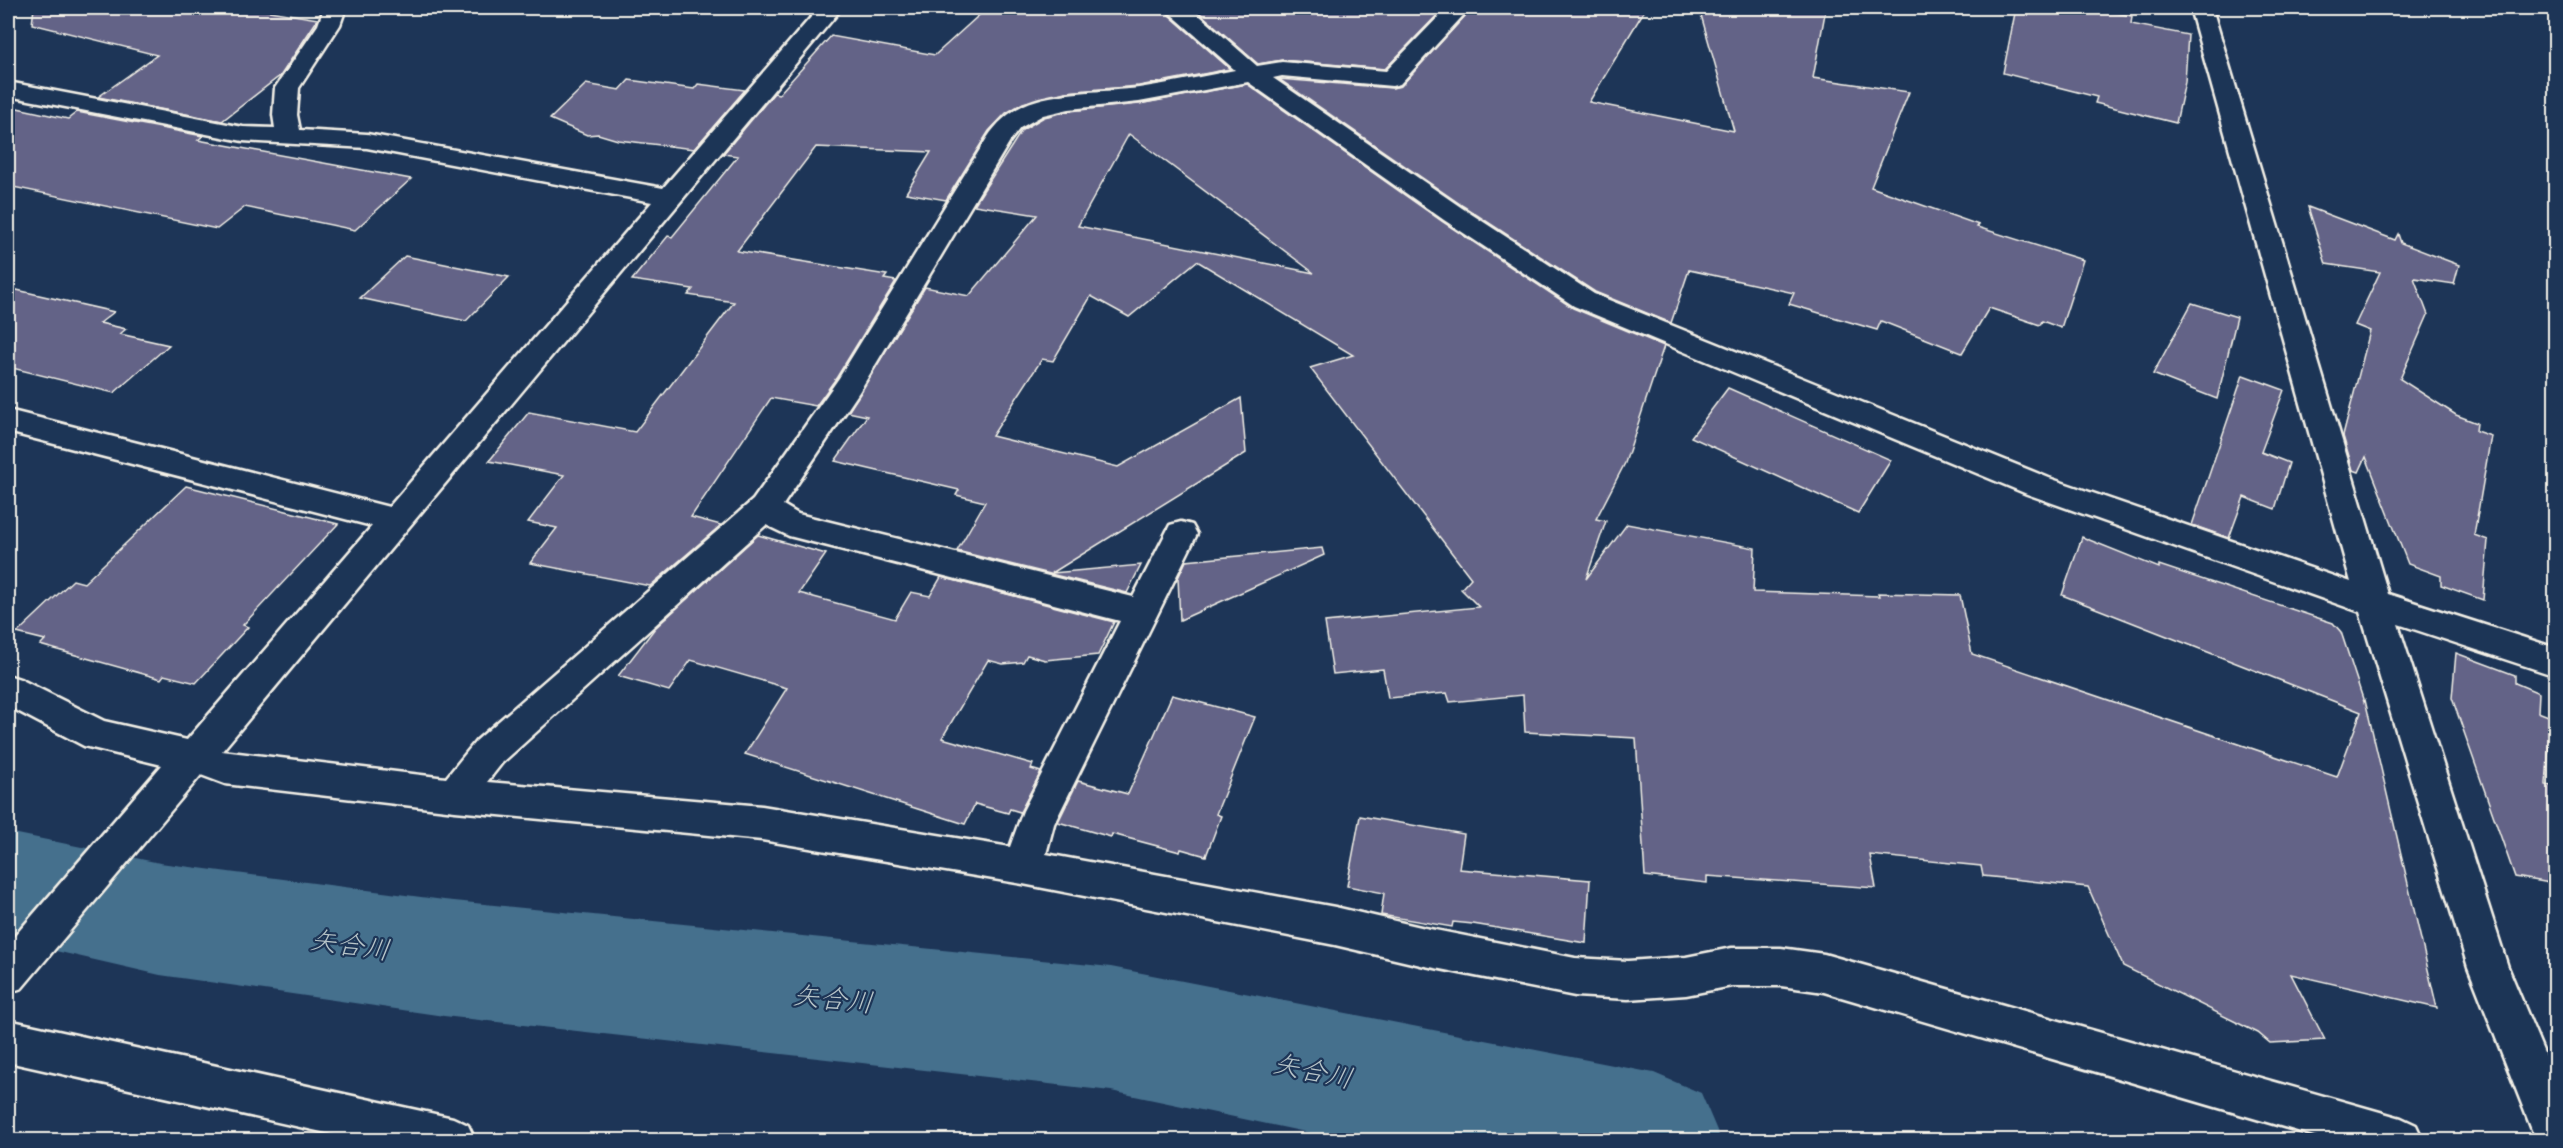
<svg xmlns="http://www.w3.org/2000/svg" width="2563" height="1148" font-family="Itim,'Klee One',sans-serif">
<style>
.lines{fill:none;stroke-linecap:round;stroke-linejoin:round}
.river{fill:#456f8d;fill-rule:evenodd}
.building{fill:#646487;stroke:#f4f1e8;stroke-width:1.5;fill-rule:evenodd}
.minor-casing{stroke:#f4f1e8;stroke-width:5}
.minor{fill:#1d3557;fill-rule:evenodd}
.labels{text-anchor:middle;stroke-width:4.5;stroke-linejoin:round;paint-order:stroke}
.near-water-label{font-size:27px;font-style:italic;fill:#b7c4c8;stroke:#1d3557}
</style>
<rect width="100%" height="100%" fill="#1d3557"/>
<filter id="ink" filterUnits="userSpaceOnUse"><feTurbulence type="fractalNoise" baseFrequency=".0167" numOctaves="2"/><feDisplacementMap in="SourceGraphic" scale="12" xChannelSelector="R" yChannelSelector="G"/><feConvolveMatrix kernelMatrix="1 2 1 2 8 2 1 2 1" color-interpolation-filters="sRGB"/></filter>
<g filter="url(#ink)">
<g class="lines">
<path class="river" d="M8,832L160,863L444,900L1111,967L1654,1073L1701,1093L1721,1140H1343L1111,1091L444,1016L160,975L8,940Z"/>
</g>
<g class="building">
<path d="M34,8H251L318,19L281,75L222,121L98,97L157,55L32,24Z"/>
<path d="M987,8H1165L1169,15L1230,69L1139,86L1065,92L1023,103L1006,113L989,131L946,200L906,193L931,152L816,147L737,251L887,275L884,279L896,281L837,377L816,406L771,398L691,517L721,525L650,586L530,563L557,528L528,522L564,475L489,461L529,412L635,432L734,302L688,295L693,289L632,280L668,236L672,237L738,156L723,154L774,93L779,94L831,36L935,55Z"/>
<path d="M1194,8H1444L1385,69L1282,60L1258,64Z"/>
<path d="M1472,8H1646L1589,102L1734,131L1699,8H1826L1813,78L1909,92L1871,187L1979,225L1977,227L2083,260L2061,328L2042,321L2040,325L1989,308L1962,353L1881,321L1877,330L1789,304L1794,293L1689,270L1671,323L1595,292L1463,206L1279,79L1392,88L1401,86Z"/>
<path d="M2016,8H2091L2132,16L2131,24L2188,35L2185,82L2176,123L2095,103L2097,97L2003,73Z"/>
<path d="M629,80L694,89L698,84L745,90L694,149L618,140L598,134L587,135L550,119L586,84L620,90Z"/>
<path d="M1247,84L1443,222L1573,308L1664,346L1625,463L1596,519L1606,521L1586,579L1627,524L1755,548L1753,592L1879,596L1878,593L1960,595L1972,654L2337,777L2361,712L2062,595L2082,537L2159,568V565L2333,623L2341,632L2364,702L2365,700L2437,1008L2291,974L2325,1040L2270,1043L2258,1033L2123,966L2088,887L1983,876L1981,866L1870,855L1876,888L1707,876V883L1645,876L1636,738L1525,732L1523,695L1450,702L1447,693L1388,698L1383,669L1333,674L1325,622L1479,607L1461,589L1471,578L1310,368L1353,355L1197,261L1129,317L1091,296L1053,361L1042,359L992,436L1118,467L1241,398L1246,453L1052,573L1141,565L1127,593L957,551L985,502L956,495L959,490L835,461L867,416L848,412L925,287L969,296L1037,215L974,205L1022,130L1044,117L1069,111L1139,104ZM1129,134L1314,273L1078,226Z"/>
<path d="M8,106L68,119L77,112L203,136L198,140L411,179L355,230L245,207L217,229L8,186Z"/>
<path d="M2308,207L2395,240L2398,234L2401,243L2459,265L2454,284L2414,278L2428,315L2400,379L2456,415L2477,423L2476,431L2491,436L2474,535L2488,540L2483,600L2441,585V576L2408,564L2366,457L2359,472L2353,470L2343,436L2370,331L2355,325L2380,272L2326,264Z"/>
<path d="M405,256L509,277L466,321L360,298Z"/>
<path d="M8,288L114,312L100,323L126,329L120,334L169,345L114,393L8,367Z"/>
<path d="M2192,303L2237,317L2217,399L2153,374Z"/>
<path d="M2243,375L2284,390L2261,452L2289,463L2275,509L2244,497L2229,538L2192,525Z"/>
<path d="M1728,388L1891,460L1858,513L1691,437Z"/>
<path d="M186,486L338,524L243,625L248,627L196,683L164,675L161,679L40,645L45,640L17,633L73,580L84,583Z"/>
<path d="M758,535L826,554L799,593L895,619L911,592L930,596L941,577L1114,622L1098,655L1045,660L1027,655L1023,662L1003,664L988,660L942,738L1033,764L1031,769L1041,772L1020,812L1010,809L1008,813L975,804L965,824L745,754L787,688L691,660L669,691L618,676L655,628Z"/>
<path d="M1322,548L1324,555L1180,620L1178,578L1186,561Z"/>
<path d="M2456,653L2515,675V683L2539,693L2538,712L2551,717L2546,785L2556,787V884L2515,877L2452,698Z"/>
<path d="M1172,695L1255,717L1216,814L1221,816L1206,856L1181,849L1180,852L1112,834L1111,837L1058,822L1078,781L1128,794Z"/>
<path d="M1360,816L1464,834L1459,869L1590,880L1586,943L1473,924L1453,922L1452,927L1381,915L1384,893L1347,886Z"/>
</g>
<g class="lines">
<defs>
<g id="minor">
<path d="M324,8H346L340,25L299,88L297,115L300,130L367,134L663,188L819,8H842L222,751L446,778L476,741L753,500L839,378L987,138C997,123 1008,113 1024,105C1054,91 1106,92 1139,88C1171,83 1203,76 1235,70L1170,13L1167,8H1191L1257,66L1282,62L1386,71L1447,8H1470L1400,84L1392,86L1282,76L1273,78L1462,208L1594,294L2049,478L2351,582L2190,8H2212L2388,594L2556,648V676L2398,624L2508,967L2556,1082V1140H2536L2468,967L2360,612L2027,494L1574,306L1444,220L1248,82L1139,102L1069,109L1043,115L1020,128L1010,141L859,392L783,505L798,514L1133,597L1170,525L1181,522L1192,525L1197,534L1054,824L1046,854L1335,907L1425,928L1575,958L1628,961L1686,957L1732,948H1781L1824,954L2401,1118L2416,1125L2423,1140H2328L1824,992L1781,986H1732L1686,995L1628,999L1575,996L1425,966L1335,945L1023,884L762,840L455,811L225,784L201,775L22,988L8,993V944L162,765L84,746L8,706V675L20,679L104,721L187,740L372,526L8,432V410L389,507L652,202L367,148L243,141L8,96V82L243,127L275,128L273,115L275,88L318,25ZM766,525L789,536L1120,621L1023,811L1010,847L762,806L487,782L502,763Z"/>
<path d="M8,1020L453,1118L468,1125L475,1140H358L8,1062Z"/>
</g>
</defs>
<use href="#minor" class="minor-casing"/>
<use href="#minor" class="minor"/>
</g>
</g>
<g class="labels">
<g class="near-water-label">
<text transform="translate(350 945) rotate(8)" y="9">矢合川</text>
<text transform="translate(833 999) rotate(6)" y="9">矢合川</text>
<text transform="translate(1313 1071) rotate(12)" y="9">矢合川</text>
</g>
</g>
<rect width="2563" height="1148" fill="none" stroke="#1d3557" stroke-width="30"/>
<rect x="15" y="15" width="2533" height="1118" fill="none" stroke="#f4f1e8" stroke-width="2" filter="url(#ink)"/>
</svg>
